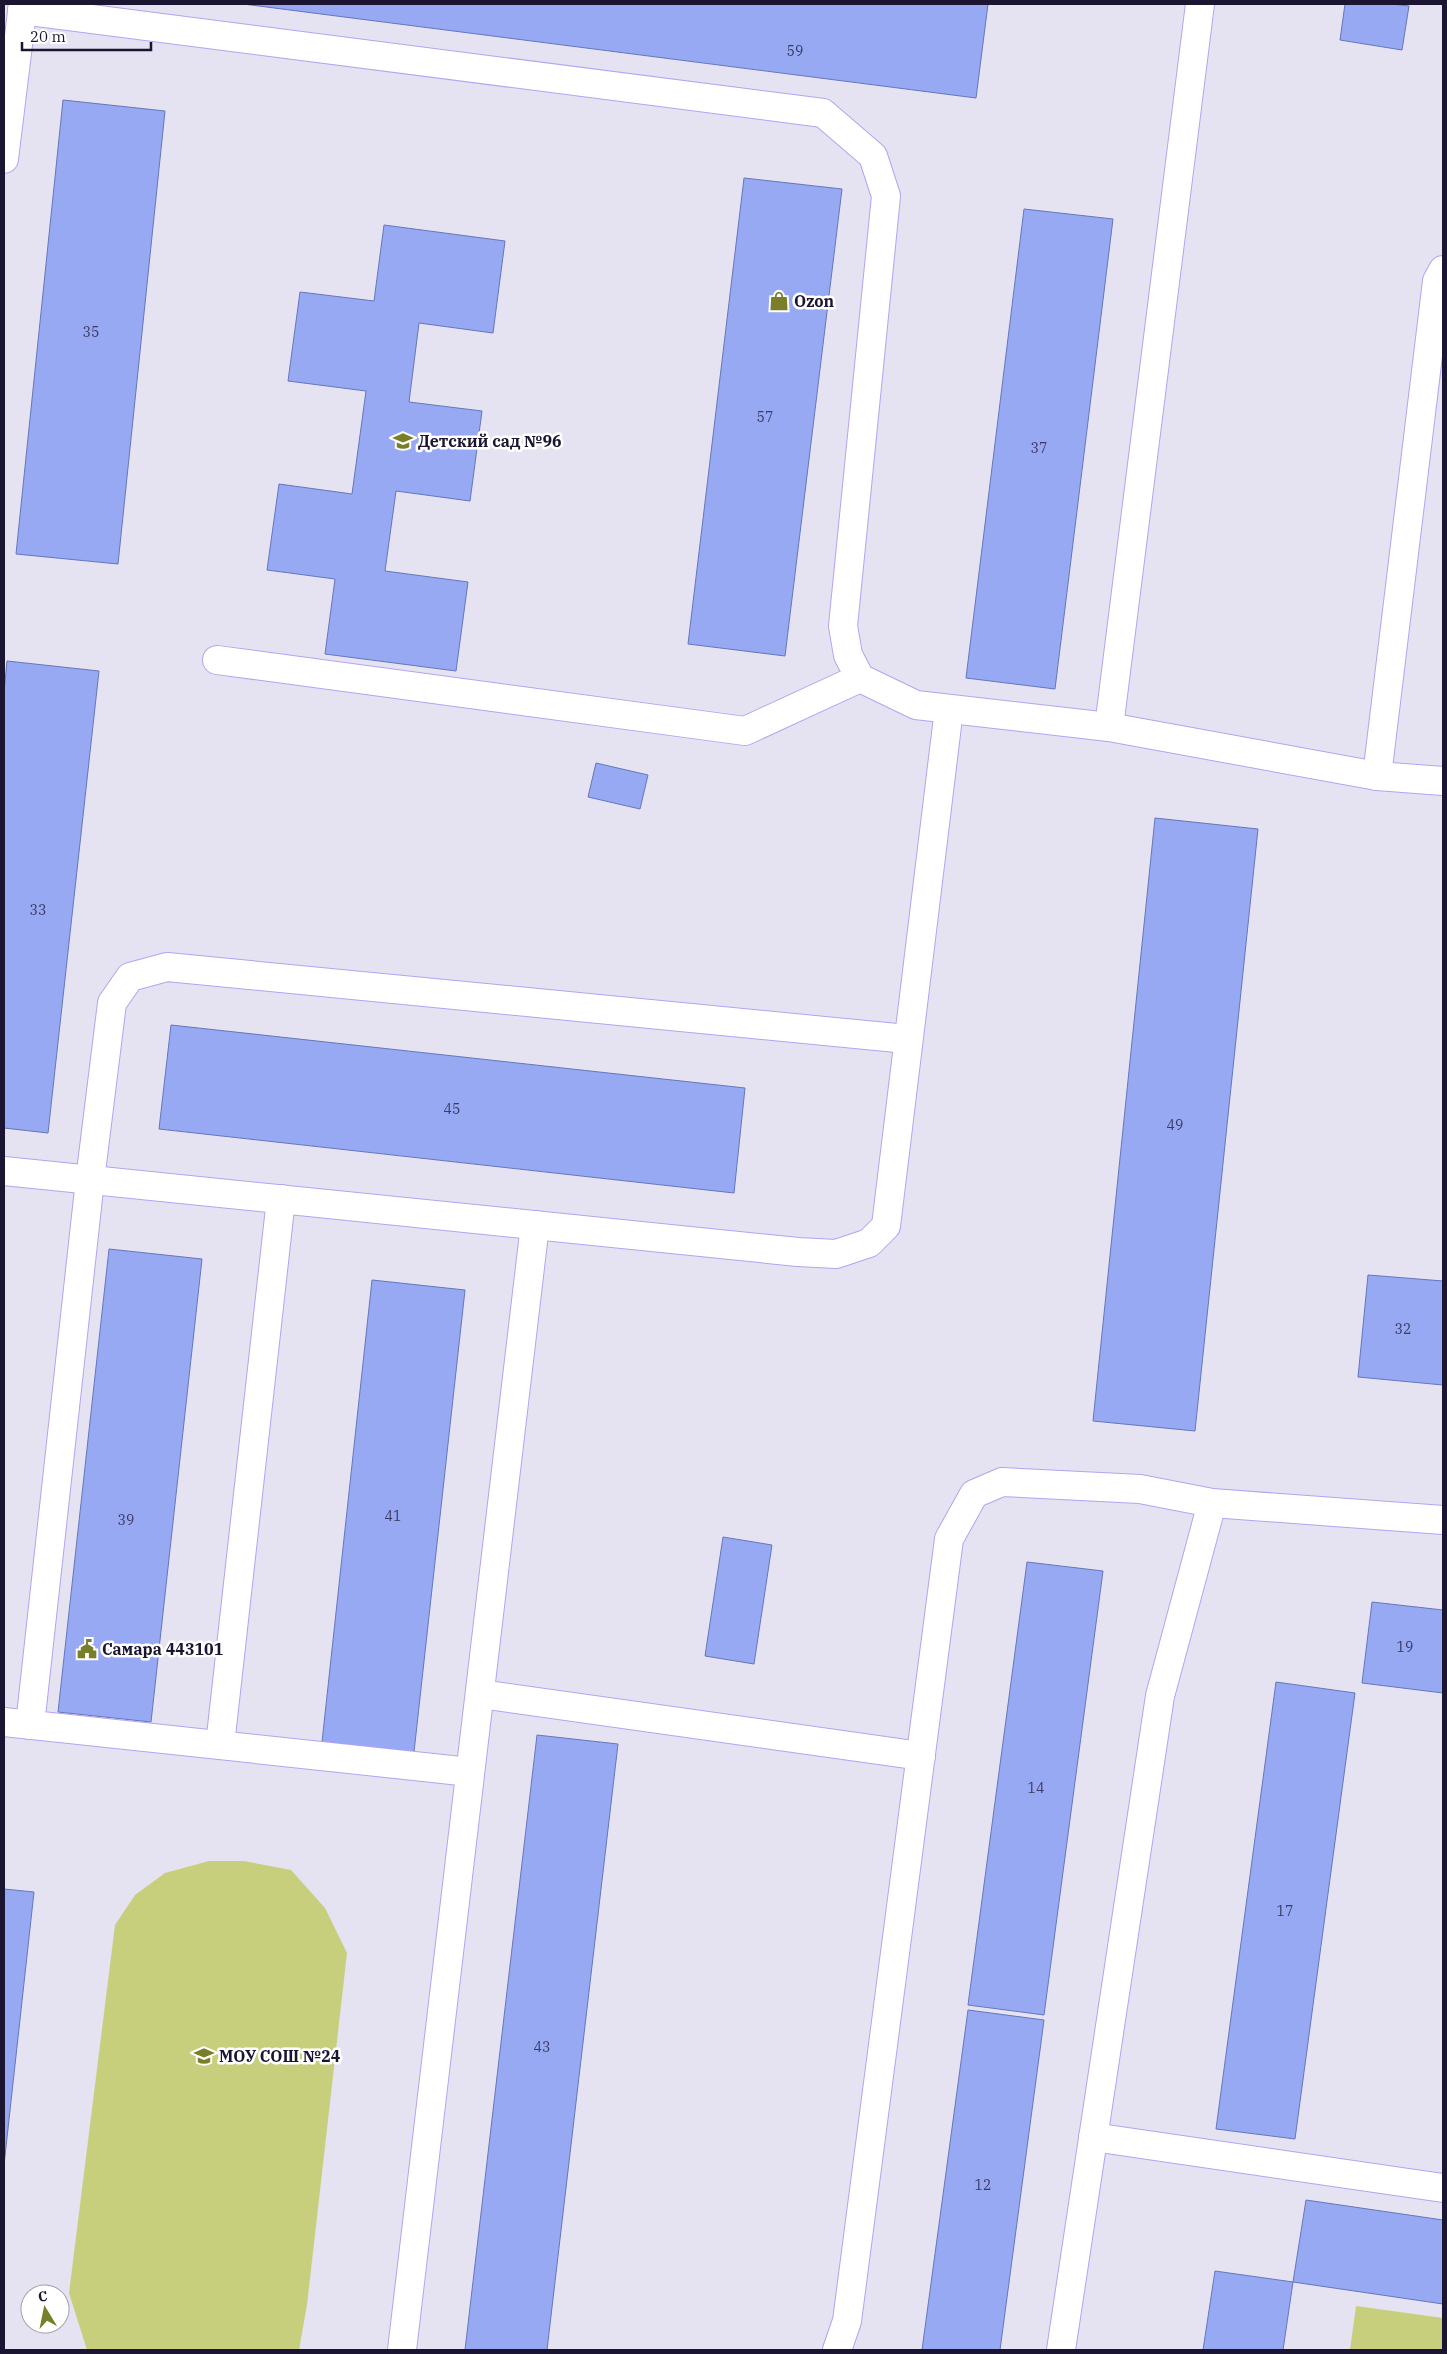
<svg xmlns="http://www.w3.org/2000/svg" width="1447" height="2354" font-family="'IBM Plex Serif',serif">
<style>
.green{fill:#c8cf7c}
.building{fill:#97a9f3;stroke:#6676bb}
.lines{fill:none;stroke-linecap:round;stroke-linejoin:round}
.minor-casing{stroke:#b4a4f1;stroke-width:30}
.minor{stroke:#fff;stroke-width:28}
.labels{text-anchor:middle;stroke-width:5;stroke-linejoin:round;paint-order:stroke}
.number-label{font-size:14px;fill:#3b3a62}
.poi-label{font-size:16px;font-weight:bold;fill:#1c1531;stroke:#fff;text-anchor:start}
</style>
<rect width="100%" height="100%" fill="#e5e2f2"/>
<g class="green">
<path d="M209,1861H244L291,1870L325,1908L347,1953L307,2305L299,2350H87L69,2293L115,1925L135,1895L165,1873Z"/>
<path d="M1356,2306L1443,2318V2350H1350Z"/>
</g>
<g class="building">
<path d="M243,4H988L976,98Z"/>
<path d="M1345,4H1392L1409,6L1402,50L1340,40Z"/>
<path d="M63,100L165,111L118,564L16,554Z"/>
<path d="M744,178L842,189L785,656L688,644Z"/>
<path d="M1024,209L1113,219L1055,689L966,678Z"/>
<path d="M384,225L505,241L493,333L419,323L409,402L482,411L470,501L396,491L385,571L468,582L456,671L325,654L335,579L267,570L279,484L352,494L366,391L288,381L300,292L374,301Z"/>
<path d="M7,661L99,671L48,1133L4,1128V692Z"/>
<path d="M596,763L648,775L640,809L588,797Z"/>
<path d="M1155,818L1258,829L1195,1431L1093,1421Z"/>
<path d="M171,1025L745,1088L734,1193L159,1129Z"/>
<path d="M109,1249L202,1259L151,1722L58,1712Z"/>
<path d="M1368,1275L1443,1281V1385L1358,1377Z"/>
<path d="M372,1280L465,1290L414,1752L322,1742Z"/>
<path d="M723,1537L772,1545L754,1664L705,1656Z"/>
<path d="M1027,1562L1103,1571L1044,2015L968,2005Z"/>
<path d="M1372,1602L1443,1610V1693L1362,1683Z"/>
<path d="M1276,1682L1355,1693L1295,2139L1216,2129Z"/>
<path d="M537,1735L618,1744L547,2350H465Z"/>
<path d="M4,1889L34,1892L4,2165Z"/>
<path d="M968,2010L1044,2020L1000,2350H922Z"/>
<path d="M1306,2200L1443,2220V2304L1293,2282Z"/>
<path d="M1215,2271L1293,2282L1283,2350H1203Z"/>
</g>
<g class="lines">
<defs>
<g id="minor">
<path d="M22,10L823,113L873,156L886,196L843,626L848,655L860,678L916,705L1109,727L1377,776L1443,781"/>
<path d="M4,159L23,4"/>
<path d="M217,660L745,731L860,678"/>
<path d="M1109,727L1200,4"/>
<path d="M1377,776L1437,281L1443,270"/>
<path d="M4,1171L798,1252L836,1254L869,1243L886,1226L949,709"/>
<path d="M480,1694L921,1756"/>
<path d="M4,1722L470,1772"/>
<path d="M30,1725L90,1180L112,1003L130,977L167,967L907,1039"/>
<path d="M220,1745L281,1199"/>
<path d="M1093,2137L1443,2188"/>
<path d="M402,2350L535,1225"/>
<path d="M837,2350L847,2321L949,1539L974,1494L1002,1482L1140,1489L1212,1503L1443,1520"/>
<path d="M1061,2350L1160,1696L1212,1503"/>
</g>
</defs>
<use href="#minor" class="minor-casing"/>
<use href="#minor" class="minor"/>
</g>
<defs>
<symbol id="shop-bare" viewBox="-9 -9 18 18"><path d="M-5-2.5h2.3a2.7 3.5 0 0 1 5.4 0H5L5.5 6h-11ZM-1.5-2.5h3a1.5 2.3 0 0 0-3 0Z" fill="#797e28" stroke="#fff" stroke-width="2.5" paint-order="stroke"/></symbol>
<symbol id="school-bare" viewBox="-9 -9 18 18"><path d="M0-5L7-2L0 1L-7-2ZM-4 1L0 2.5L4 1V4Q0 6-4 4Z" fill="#797e28" stroke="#fff" stroke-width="2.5" paint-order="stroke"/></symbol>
<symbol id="civic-bare" viewBox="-9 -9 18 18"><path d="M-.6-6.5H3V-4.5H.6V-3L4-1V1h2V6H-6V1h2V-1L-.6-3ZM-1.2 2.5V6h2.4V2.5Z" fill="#797e28" stroke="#fff" stroke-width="2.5" paint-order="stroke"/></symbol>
</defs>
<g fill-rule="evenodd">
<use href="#shop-bare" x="765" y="287" width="28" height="28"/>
<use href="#school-bare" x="389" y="427" width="28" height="28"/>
<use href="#civic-bare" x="73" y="1635" width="28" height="28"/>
<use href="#school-bare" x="190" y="2042" width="28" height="28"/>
</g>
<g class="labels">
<g class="number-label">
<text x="795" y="56">59</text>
<text x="91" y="337">35</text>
<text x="765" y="422">57</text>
<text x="1039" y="453">37</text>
<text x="38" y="915">33</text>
<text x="452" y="1114">45</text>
<text x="1175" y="1130">49</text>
<text x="1403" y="1334">32</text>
<text x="393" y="1521">41</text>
<text x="126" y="1525">39</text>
<text x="1405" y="1652">19</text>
<text x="1036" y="1793">14</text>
<text x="1285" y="1916">17</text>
<text x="542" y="2052">43</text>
<text x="983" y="2190">12</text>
</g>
<g class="poi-label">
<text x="794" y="307">Ozon</text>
<text x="418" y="447">Детский сад №96</text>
<text x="102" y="1655">Самара 443101</text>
<text x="219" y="2062">МОУ СОШ №24</text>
</g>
</g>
<rect width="1447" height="2354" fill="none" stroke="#1c1531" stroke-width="10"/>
<g transform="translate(45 2309) rotate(350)"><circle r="24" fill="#ffffff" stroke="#a4a1ad"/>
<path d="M0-4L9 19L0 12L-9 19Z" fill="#797e28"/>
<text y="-8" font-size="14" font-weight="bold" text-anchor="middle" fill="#1c1531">С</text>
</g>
<path d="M22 42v8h129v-8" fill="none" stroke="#1c1531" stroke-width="2.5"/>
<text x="30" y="42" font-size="15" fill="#1c1531" stroke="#ffffff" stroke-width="4" paint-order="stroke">20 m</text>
</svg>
